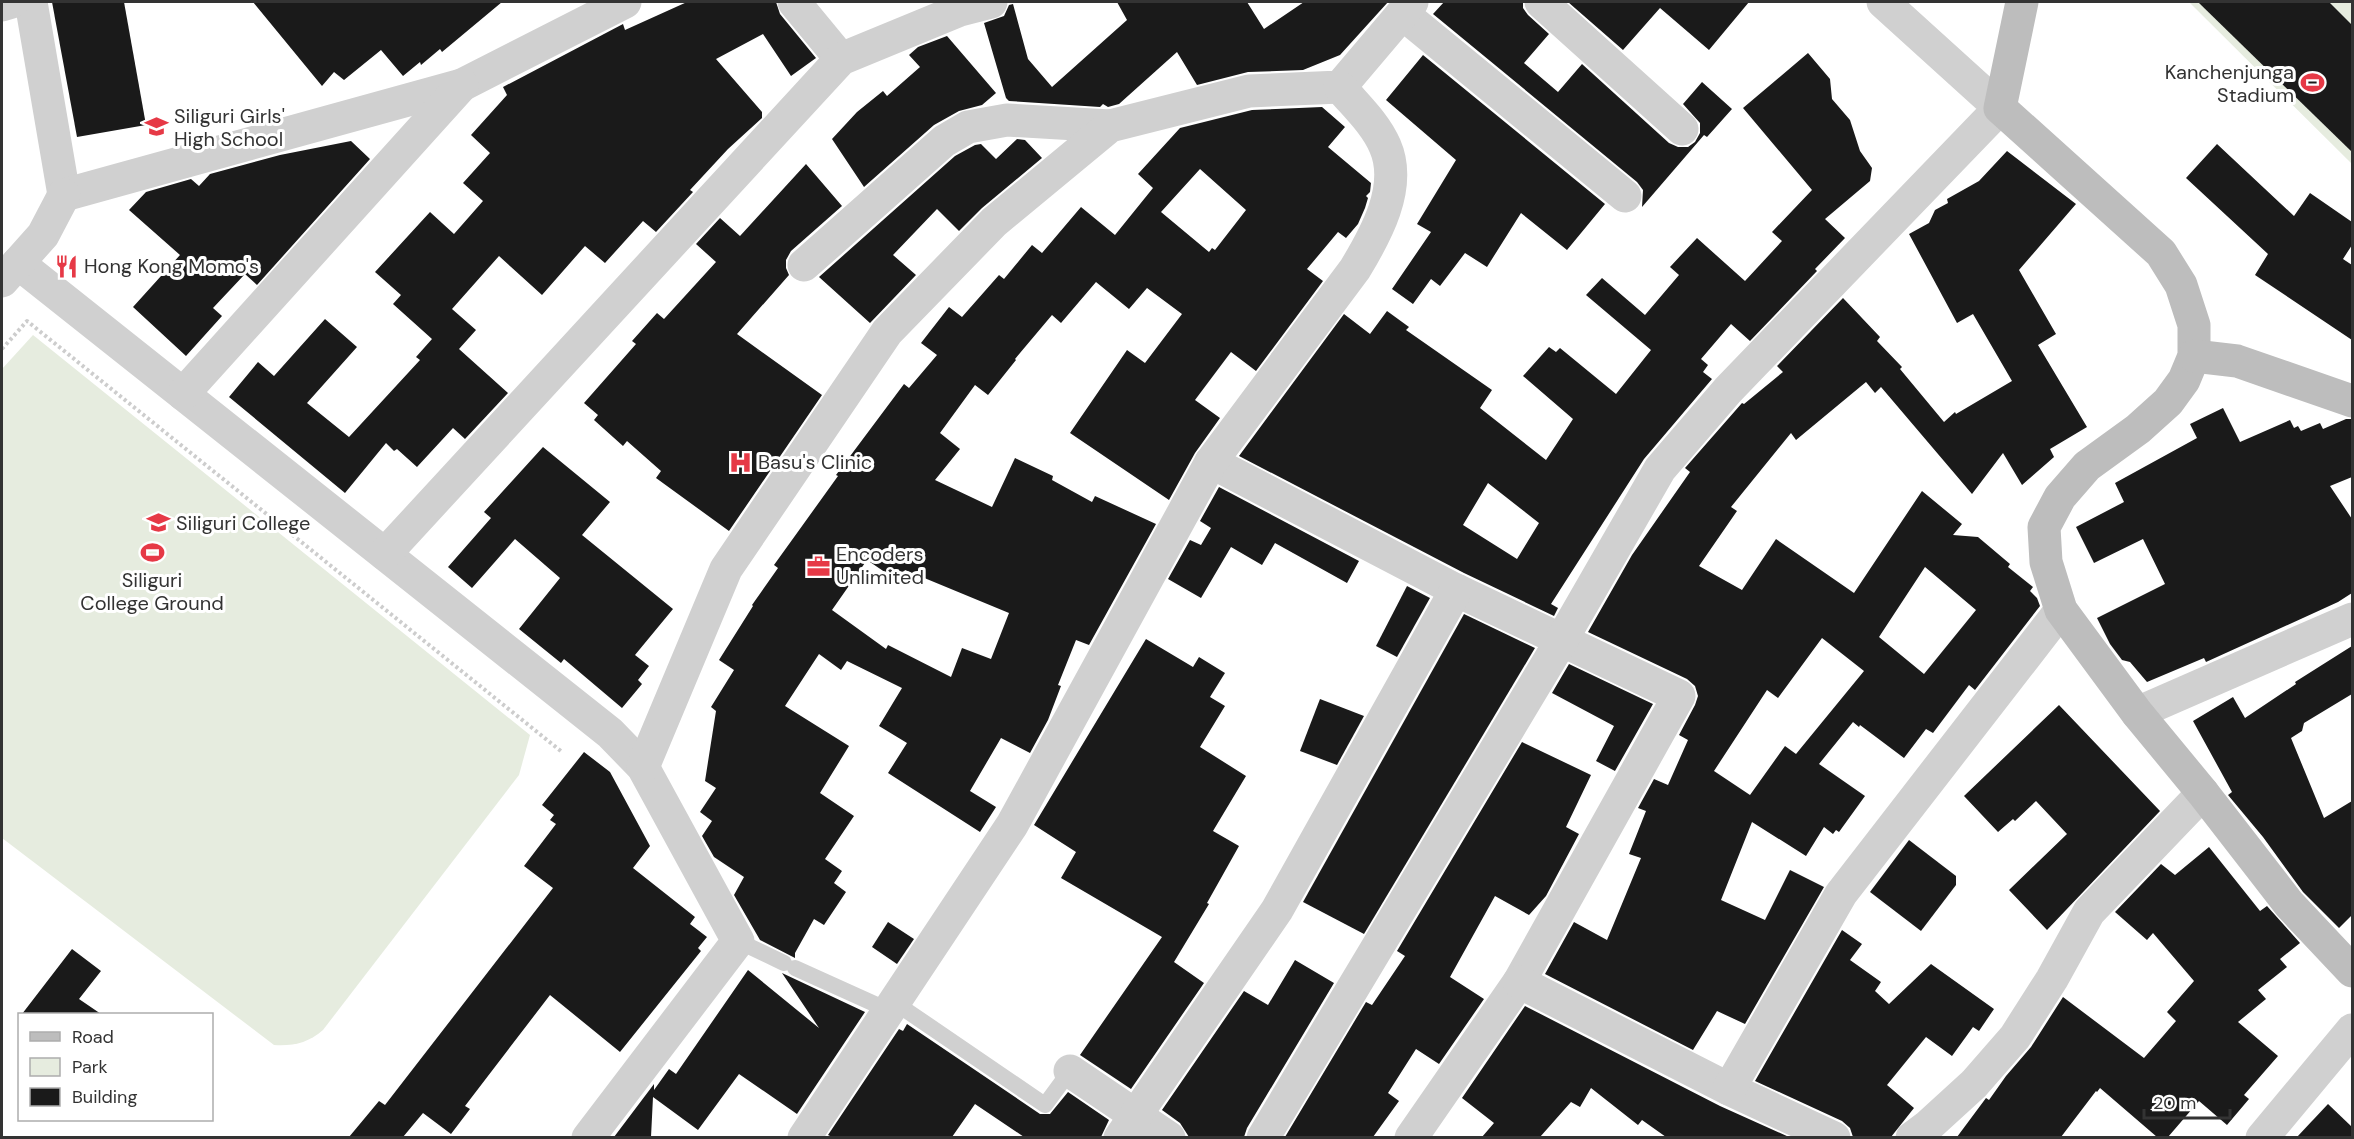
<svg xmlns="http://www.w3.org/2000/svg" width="2354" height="1139" font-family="'DM Sans',sans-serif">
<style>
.green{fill:#e6ecdf}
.building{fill:#1a1a1a;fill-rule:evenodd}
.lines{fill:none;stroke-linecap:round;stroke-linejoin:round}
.path{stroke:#cdcdcd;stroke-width:4;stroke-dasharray:3 3;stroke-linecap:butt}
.lane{stroke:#d0d0d0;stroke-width:16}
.street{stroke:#d0d0d0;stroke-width:33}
.secondary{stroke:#bdbdbd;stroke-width:33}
.labels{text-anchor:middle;stroke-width:6;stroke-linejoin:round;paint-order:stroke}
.poi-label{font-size:20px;fill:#333;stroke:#fff;text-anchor:start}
</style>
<rect width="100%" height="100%" fill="#fff"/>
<g class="green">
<path d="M2189,2H2352V164Z"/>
<path d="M33,335L530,735L519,775L323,1030C308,1043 294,1046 274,1045L2,838V369Z"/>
</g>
<g class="building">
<path d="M52,2H124L146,125L77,137Z"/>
<path d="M253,2H502L442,52L440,49L421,65L420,62L403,76L381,50L344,80L334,72L322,86Z"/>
<path d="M687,2H776L780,14L816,58L791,76L763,34L716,59L762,112V118L728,149L690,190L693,192L656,232L643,221L605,263L585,246L542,295L499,256L452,309L476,330L459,349L508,393L465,439L453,428L417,467L397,449L394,451L386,443L345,493L229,397L258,362L274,376L325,319L357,347L307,403L349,437L420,360L416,357L432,339L393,304L401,295L375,272L430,212L454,234L483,201L463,183L490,153L471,135L507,95L503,87L623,24L625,30Z"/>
<path d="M1117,2H1247L1264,29L1304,2H1388L1340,55L1303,70L1248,72L1197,85L1177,52L1119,104L1108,107L1103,104L1100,107L1009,101L1006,98L984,23L1004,16L1009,5L1013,4L1028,59L1052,87L1127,20Z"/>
<path d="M1444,2H1523V8L1528,15L1549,34L1524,63L1558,92L1582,64L1669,143L1678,147H1688L1695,142L1700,133V123L1683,104L1702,82L1732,109L1707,137L1704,135L1642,207L1643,190L1637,182L1433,14Z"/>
<path d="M1568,2H1749L1709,50L1660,8L1623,50Z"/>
<path d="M2198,2H2329L2352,25V152Z"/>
<path d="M947,36L996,93L982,105L959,111L934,125L864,187L832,139L857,112L883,91L887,96L920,67L909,55L918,47Z"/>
<path d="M1808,53L1830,79L1832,99L1850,120L1860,151L1872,168L1870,181L1825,219L1845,238L1815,269L1817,271L1750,341L1731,324L1701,359L1708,365L1703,372L1712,379L1644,459L1551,604L1558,608L1554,616L1464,573L1239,456L1344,314L1370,334L1387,311L1409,327L1406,330L1492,390L1480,408L1546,460L1573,419L1523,376L1549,347L1556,352L1560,348L1616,394L1651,350L1586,295L1602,278L1645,315L1679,275L1670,267L1697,238L1745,281L1782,241L1772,232L1812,190L1743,108ZM1488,483L1539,523L1517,559L1463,525Z"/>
<path d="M1423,55L1605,204L1567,250L1521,213L1487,267L1465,253L1440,286L1431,279L1413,304L1392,289L1431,232L1417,224L1456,160L1386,100Z"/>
<path d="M1322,107L1345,127L1328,147L1371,183L1370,192L1366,196L1368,198L1365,208L1358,224L1346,238L1338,232L1307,269L1323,281L1256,371L1231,352L1195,400L1220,418L1195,453L1169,500L1070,433L1127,350L1145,363L1182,314L1147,288L1129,309L1096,282L1061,323L1052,315L1015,359L1016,360L988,395L975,385L940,433L960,449L935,480L992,507L1015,458L1053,476L1052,480L1092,502L1095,496L1156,524L1089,645L1076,640L1058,685L1061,686L1048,720L1030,753L1001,738L970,791L996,807L980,832L888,773L907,743L879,726L902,688L847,661L841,670L819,654L785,706L849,746L820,793L854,816L825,859L842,871L834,883L846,892L824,925L814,919L795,953V958L760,940L734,895L744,877L714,857L702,836L712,821L700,812L716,788L705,781L716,711L711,707L734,670L719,660L753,606L752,605L778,568L774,565L838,476L836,475L904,384L909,388L937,355L921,343L949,307L962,317L999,275L1004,279L1032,245L1042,253L1081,207L1115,235L1153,188L1138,174L1180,128L1252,110ZM1200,169L1246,210L1215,250L1212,248L1209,252L1161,212ZM867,560L898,581L905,570L1009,613L991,659L962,648L951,677L888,645L886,649L832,610Z"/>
<path d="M1017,139L1025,140L1042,158L982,208L959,231L937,209L893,255L916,275L870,323L819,277L955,156L975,145L981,144L996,159Z"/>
<path d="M351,141L370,159L257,285L245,274L213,308L222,316L186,356L133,307L180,255L129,210L146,192L191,179L199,186L210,174L280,155Z"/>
<path d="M2217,144L2294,216L2310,193L2352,222V245L2343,259L2352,265V340L2255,275L2268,254L2186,178Z"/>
<path d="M2007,151L2076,204L2019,270L2056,334L2038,345L2087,427L2050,449L2054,457L2022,485L2003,453L1972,494L1881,387L1875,393L1866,382L1796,440L1791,433L1731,507L1737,511L1699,566L1742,590L1776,539L1854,593L1922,491L1962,524L1953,535L1978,537L2010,564L2008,567L2033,587L2030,591L2037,598L2040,606L1975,690L1969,685L1933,733L1926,729L1904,758L1860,725L1859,727L1853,722L1819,764L1865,796L1839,832L1836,830L1833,834L1824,827L1806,856L1752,822L1721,900L1765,920L1790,870L1824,887L1745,1024L1717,1011L1693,1050L1545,974L1574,922L1607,940L1641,858L1629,854L1646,811L1638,808L1654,779L1668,785L1688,740L1679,735L1695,705L1698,696L1695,686L1687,679L1588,632L1632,555L1690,472L1685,468L1742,403L1744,404L1783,372L1777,366L1843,298L1880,337L1877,341L1902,367L1900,369L1944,422L1955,412L1956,414L2012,381L1973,314L1957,323L1909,234L1929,223L1935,210L1948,203L1947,199L1979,181ZM1925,567L1976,610L1924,674L1879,637ZM1822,638L1864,671L1796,754L1785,746L1750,795L1714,771L1767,690L1778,698Z"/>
<path d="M806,164L842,206L791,251L786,260V268L789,275L737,334L822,395L729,531L656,478L661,471L627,441L623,446L594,420L598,415L584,403L636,344L632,341L657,313L664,319L716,262L696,244L720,218L740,236Z"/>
<path d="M2223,408L2240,442L2290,420L2294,428L2298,426L2301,431L2320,423L2323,429L2346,419H2352V477L2330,486L2352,519V593L2338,602L2206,662L2204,658L2147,682L2130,662L2122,660L2110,644L2097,618L2165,584L2143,539L2094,563L2076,527L2124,502L2115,483L2197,438L2190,424Z"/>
<path d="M543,447L610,502L582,535L673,609L635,655L649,666L638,680L642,684L622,708L564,659L561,663L519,629L560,578L515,539L472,588L448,567L491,518L484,512Z"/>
<path d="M1219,487L1359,561L1347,583L1275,543L1262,565L1231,547L1201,598L1168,579L1190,540L1201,545L1211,528L1200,521Z"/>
<path d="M1407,586L1430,598L1397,657L1376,646Z"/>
<path d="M1464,614L1535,648L1364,934L1303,902Z"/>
<path d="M1146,639L1193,667L1199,657L1225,673L1210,697L1225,706L1200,747L1246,776L1213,831L1239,846L1207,903L1209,904L1174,962L1204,983L1131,1089L1080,1055L1162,937L1061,878L1076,852L1034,825Z"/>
<path d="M2352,646V694L2304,723L2302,731L2291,738L2324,818L2352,801V915L2339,928L2303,892L2263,837L2228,795L2232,792L2193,721L2233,697L2245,718L2296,684L2295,682Z"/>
<path d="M1569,664L1653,704L1615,771L1596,761L1614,726L1552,693Z"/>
<path d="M1320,699L1364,716L1337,765L1300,751Z"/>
<path d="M2059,705L2160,811L2047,930L2009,890L2067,834L2036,801L2015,821L2013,819L1998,832L1964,796Z"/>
<path d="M1522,742L1591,775L1566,827L1579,834L1546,896L1529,915L1495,896L1450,977L1484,999L1439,1064L1416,1049L1388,1093L1399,1101L1373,1137H1285L1366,1002L1372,1005L1405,956L1397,951Z"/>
<path d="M584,752L610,772L650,846L633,868L695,917L690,924L707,937L698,948L701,951L620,1052L550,995L465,1106L470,1109L451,1134L423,1113L403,1137H349L379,1101L385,1105L553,888L524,866L556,824L550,820L554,815L542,805Z"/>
<path d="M1909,840L1956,876V885L1921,931L1870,892Z"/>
<path d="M2209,847L2260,911L2267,906L2300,943L2280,959L2287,967L2258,990L2266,999L2238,1022L2278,1056L2244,1095L2249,1099L2227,1125L2199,1101L2168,1137H2157L2100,1088L2097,1092L2096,1091L2061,1137H1957L1986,1098L1989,1100L2006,1076L2031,1047L2063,997L2144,1058L2176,1021L2167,1012L2194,981L2153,933L2147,940L2115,912L2161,864L2175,875Z"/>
<path d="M888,922L914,939L897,964L872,947Z"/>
<path d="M1842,930L1862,944L1850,960L1881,982L1875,991L1889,1004L1931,964L1994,1009L1979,1031L1973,1027L1952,1056L1926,1037L1887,1085L1914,1108L1891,1137H1853L1850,1128L1842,1121L1755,1081Z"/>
<path d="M72,949L101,971L79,999L101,1014H22Z"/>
<path d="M1295,960L1334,983L1247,1128L1244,1137H1189L1180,1123L1162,1110L1244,991L1268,1005Z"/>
<path d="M748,970L819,1028L782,973L865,1012L797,1114L739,1074L698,1130L653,1097L651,1137H614L654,1084V1090L669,1069L676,1074Z"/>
<path d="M1525,1006L1720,1106L1789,1137H1666L1642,1120L1638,1125L1591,1088L1580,1107L1571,1102L1540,1137H1482L1494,1123L1462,1098Z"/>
<path d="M907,1024L1040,1114H1050L1068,1092L1109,1120L1101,1137H1024L975,1104L952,1137H832L828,1135L899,1029L903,1031Z"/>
<path d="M2328,1104L2352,1127V1137H2297Z"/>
</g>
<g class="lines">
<path class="path" d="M2,349L27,321L562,752"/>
<g class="lane">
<path d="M738,941L784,963"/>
<path d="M795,968L888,1010"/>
<path d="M894,1002L1045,1105L1070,1071"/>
</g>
<g class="street">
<path d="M31,2L64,195"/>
<path d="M794,2L841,59"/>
<path d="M1541,2L1682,129"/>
<path d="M2,5L12,2"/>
<path d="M1403,14L1625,196"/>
<path d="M64,195L462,85L625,2"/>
<path d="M18,263L610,733L643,767L738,941L588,1138"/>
<path d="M804,265L944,141L968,127L1007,120L1110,126"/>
<path d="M2,281L43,235L64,195"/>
<path d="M183,394L462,85"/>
<path d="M1211,462L1456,590L1679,696L1519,982L1411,1138"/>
<path d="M385,554L841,59L960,10L991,2"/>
<path d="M2137,713L2352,619"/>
<path d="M643,767L726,569L887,332L994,222L1110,126L1249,91L1340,87L1412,2"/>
<path d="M1519,982L1729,1089L1834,1138"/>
<path d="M1070,1071L1169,1138"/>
<path d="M1729,1089L1841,894L2061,610"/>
<path d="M804,1138L1012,825L1211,462L1355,269C1375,236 1403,187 1385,146C1375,123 1356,106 1340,87"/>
<path d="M1120,1138L1277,910L1456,590"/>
<path d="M1263,1138L1561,641L1660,469L1728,390L2000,108L1883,2"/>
<path d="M1912,1138L1928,1126L1974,1084L2015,1037L2052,979L2089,912L2203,793"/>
<path d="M2262,1138L2352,1030"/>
</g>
<g class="secondary">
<path d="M2022,2L2000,108L2161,253L2181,285L2194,325V356L2184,380L2168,402L2138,429L2087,466L2060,497L2044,527L2046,562L2061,610L2137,713L2203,793L2289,904L2352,971"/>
<path d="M2194,356L2237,361L2352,401"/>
</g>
</g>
<defs>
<symbol id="stadium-bare" viewBox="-9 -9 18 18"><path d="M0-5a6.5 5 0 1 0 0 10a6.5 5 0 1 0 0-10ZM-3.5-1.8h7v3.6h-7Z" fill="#e63946" stroke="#fff" stroke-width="2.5" paint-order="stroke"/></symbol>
<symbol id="school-bare" viewBox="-9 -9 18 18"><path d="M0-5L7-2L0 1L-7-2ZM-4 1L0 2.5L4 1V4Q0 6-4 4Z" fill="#e63946" stroke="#fff" stroke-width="2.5" paint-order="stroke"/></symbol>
<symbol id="restaurant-bare" viewBox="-9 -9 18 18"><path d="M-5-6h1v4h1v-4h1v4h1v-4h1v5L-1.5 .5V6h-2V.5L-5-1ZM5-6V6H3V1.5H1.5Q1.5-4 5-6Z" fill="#e63946" stroke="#fff" stroke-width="2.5" paint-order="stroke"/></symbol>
<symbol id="hospital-bare" viewBox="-9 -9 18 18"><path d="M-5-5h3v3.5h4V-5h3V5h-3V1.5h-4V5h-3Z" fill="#e63946" stroke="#fff" stroke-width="2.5" paint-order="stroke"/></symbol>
<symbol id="university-bare" viewBox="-9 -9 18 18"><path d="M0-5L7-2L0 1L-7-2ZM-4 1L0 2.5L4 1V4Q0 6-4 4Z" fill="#e63946" stroke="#fff" stroke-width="2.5" paint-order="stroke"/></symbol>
<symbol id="office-bare" viewBox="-9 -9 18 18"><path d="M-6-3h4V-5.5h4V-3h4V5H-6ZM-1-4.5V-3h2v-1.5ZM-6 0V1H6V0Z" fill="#e63946" stroke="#fff" stroke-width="2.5" paint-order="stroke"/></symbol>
</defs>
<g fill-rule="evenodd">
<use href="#stadium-bare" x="2296" y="66" width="33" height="33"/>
<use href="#school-bare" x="140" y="110" width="33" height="33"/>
<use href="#restaurant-bare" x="50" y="250" width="33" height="33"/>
<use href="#hospital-bare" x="724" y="446" width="33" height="33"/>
<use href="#university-bare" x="142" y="506" width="33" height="33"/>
<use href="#stadium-bare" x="136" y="536" width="33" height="33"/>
<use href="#office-bare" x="802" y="550" width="33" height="33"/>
</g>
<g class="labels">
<g class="poi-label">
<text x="2294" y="79" text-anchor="end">Kanchenjunga<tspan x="2294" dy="23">Stadium</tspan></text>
<text x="174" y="123">Siliguri Girls'<tspan x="174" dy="23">High School</tspan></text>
<text x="84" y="273">Hong Kong Momo's</text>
<text x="758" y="469">Basu's Clinic</text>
<text x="176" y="530">Siliguri College</text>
<text x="836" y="561">Encoders<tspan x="836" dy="23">Unlimited</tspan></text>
<text x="152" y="587" text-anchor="middle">Siliguri<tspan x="152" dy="23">College Ground</tspan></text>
</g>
</g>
<rect width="2354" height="1139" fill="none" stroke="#333333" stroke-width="6"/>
<rect x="18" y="1013" width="195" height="108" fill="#ffffff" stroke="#adadad" stroke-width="1.5"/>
<rect x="30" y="1032" width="30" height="9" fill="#bdbdbd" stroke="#adadad" stroke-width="1.5"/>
<text x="72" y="1043" font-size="18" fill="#333333">Road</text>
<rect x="30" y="1058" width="30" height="18" fill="#e6ecdf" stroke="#adadad" stroke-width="1.5"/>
<text x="72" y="1073" font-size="18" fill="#333333">Park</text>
<rect x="30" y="1088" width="30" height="18" fill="#1a1a1a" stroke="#adadad" stroke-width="1.5"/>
<text x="72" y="1103" font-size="18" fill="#333333">Building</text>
<path d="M2144 1109v9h86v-9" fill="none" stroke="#333333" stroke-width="3"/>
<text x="2153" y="1109" font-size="18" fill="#333333" stroke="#ffffff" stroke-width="4.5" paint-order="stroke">20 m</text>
</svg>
